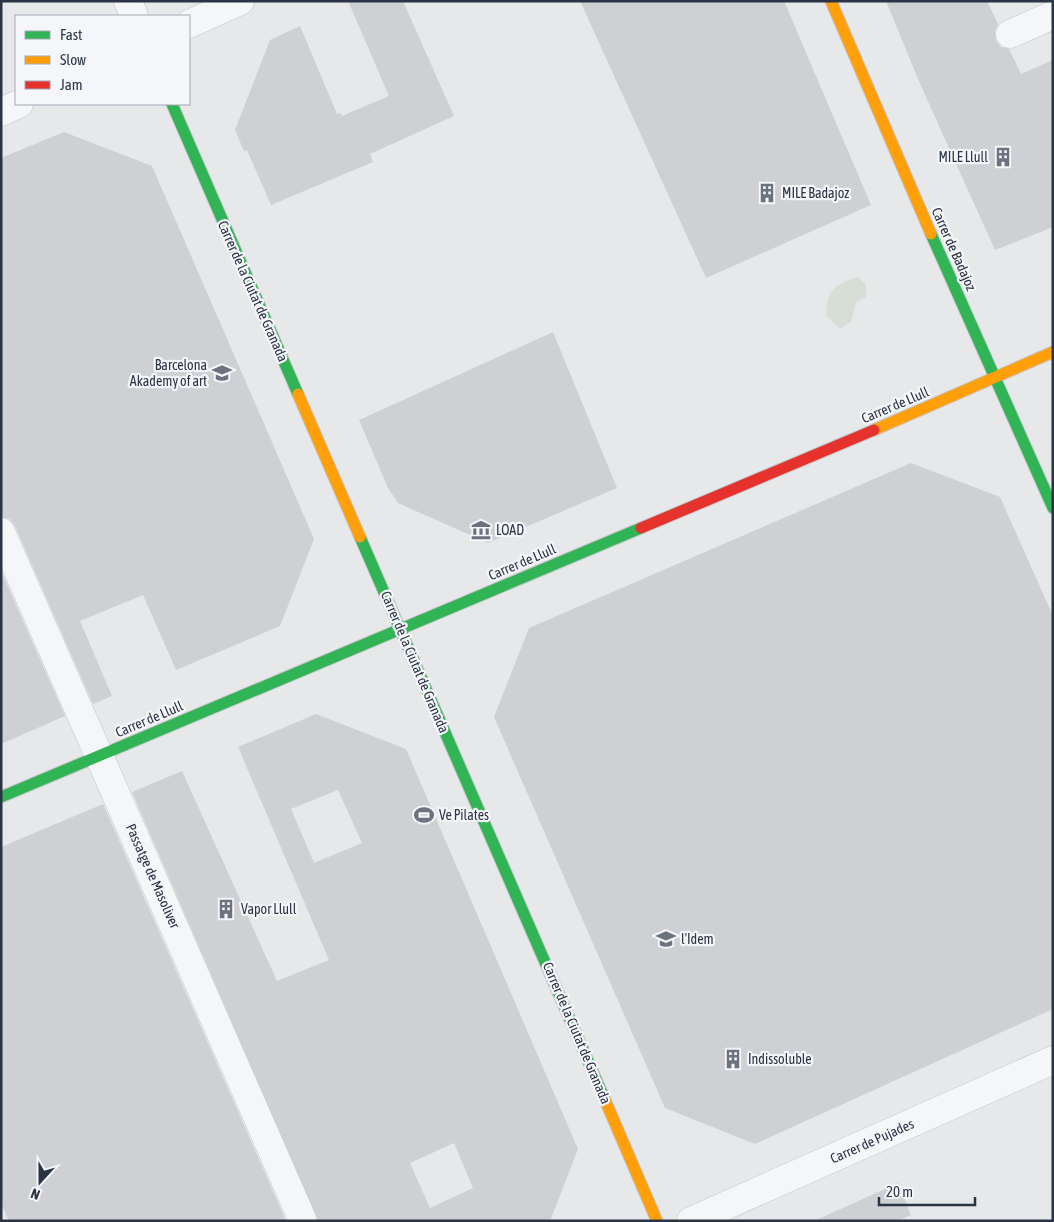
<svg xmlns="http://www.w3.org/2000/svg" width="1054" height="1222" font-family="'Asap Condensed',sans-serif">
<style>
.green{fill:#d6ded6}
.building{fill:#ced0d3;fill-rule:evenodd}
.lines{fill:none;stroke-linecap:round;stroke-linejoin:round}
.street-casing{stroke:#c4c6c8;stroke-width:29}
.fast-casing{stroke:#c4c6c8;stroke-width:13}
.slow-casing{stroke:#c4c6c8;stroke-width:13}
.jam-casing{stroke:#c4c6c8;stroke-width:13}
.street{stroke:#f5f6f7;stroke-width:28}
.fast{stroke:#30b455;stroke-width:11}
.slow{stroke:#ff9f0a;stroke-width:11}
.jam{stroke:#e5322d;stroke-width:11}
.labels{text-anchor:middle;stroke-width:4.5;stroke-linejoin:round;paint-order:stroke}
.poi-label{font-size:14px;fill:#2b3445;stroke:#f4f6f9;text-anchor:start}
.street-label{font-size:14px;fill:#2b3445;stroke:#f4f6f9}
</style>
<rect width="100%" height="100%" fill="#e6e8ea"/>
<path class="green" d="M857,277L866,284V297L856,302L851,322L840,329L826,315C828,290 833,285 857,277Z"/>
<g class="building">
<path d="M348,1H403L454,116L370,154L373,162L271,205L247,150L244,151L235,130L270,40L300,26L337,114L341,113L342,116L389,96Z"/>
<path d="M580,1H784L871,205L706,278Z"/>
<path d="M886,1H987L998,24L995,32L996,41L1001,47L1009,49L1021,74L1053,60V227L995,250L921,86Z"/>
<path d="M64,132L152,166L314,539L280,626L176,670L143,595L80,621L112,696L93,704L15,526L10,519L1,517V158Z"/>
<path d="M553,332L617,488L488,543L398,503L388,488L359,420Z"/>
<path d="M911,463L1000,497L1053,616V1009L755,1144L665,1108L494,717L529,628Z"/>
<path d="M1,571L65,716L1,744Z"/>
<path d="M316,714L406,749L578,1149L550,1221H318L132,792L182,771L277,981L329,960L238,747ZM338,790L362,843L314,863L291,809ZM454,1143L473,1188L430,1208L410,1163Z"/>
<path d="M103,804L286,1221H9L1,1203V847Z"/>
<path d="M898,1183L911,1215L897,1221H814Z"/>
</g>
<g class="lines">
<defs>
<g id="street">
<path d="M128,1L134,16"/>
<path d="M189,24L240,1"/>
<path d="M1010,34L1053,15"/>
<path d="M1,112L19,104"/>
<path d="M1,532L303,1221"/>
<path d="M691,1221L1053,1060"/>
</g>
<g id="fast">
<path d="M172,104L298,394"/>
<path d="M931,234L1053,508"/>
<path d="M360,537L605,1100"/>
<path d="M1,797L641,528"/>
</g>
<g id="slow">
<path d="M831,1L931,234"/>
<path d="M298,394L360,537"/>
<path d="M874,430L1053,352"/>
<path d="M605,1100L657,1221"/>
</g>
<path id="jam" d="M641,528L874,430"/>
</defs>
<use href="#street" class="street-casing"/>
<use href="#fast" class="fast-casing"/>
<use href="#slow" class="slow-casing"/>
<use href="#jam" class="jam-casing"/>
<use href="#street" class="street"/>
<use href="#fast" class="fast"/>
<use href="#slow" class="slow"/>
<use href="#jam" class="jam"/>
</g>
<defs>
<symbol id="building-bare" viewBox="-9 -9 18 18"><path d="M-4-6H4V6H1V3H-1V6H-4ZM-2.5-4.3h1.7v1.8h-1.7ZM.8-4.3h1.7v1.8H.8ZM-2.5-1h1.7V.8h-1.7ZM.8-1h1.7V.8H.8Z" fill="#6c737f" stroke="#f4f6f9" stroke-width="2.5" paint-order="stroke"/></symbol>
<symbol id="school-bare" viewBox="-9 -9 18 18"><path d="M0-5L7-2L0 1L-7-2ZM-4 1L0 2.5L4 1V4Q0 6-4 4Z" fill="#6c737f" stroke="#f4f6f9" stroke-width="2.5" paint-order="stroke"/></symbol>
<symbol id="museum-bare" viewBox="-9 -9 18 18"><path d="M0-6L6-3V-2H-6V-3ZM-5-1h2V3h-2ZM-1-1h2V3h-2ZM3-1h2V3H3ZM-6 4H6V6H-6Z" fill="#6c737f" stroke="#f4f6f9" stroke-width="2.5" paint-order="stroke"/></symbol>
<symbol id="stadium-bare" viewBox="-9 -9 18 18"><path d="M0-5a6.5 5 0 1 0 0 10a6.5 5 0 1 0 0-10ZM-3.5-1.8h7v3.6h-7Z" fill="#6c737f" stroke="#f4f6f9" stroke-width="2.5" paint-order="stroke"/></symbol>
<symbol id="university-bare" viewBox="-9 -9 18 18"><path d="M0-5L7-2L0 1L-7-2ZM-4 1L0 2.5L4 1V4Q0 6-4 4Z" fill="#6c737f" stroke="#f4f6f9" stroke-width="2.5" paint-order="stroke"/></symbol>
</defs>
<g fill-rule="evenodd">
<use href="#building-bare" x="989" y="143" width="28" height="28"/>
<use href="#building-bare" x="753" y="179" width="28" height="28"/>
<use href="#school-bare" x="208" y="359" width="28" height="28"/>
<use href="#museum-bare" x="467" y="516" width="28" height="28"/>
<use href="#stadium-bare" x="410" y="801" width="28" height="28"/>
<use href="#building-bare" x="212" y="895" width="28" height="28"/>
<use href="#university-bare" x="652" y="925" width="28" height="28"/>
<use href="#building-bare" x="719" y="1045" width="28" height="28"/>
</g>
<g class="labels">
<g class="poi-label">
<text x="988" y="162" text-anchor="end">MILE Llull</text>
<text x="782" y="198">MILE Badajoz</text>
<text x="207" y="370" text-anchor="end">Barcelona<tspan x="207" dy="16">Akademy of art</tspan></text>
<text x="496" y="535">LOAD</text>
<text x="439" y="820">Ve Pilates</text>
<text x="241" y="914">Vapor Llull</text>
<text x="681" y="944">l'Idem</text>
<text x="748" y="1064">Indissoluble</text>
</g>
<g class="street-label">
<text transform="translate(954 249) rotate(66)" y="5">Carrer de Badajoz</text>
<text transform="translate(253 291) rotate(66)" y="5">Carrer de la Ciutat de Granada</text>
<text transform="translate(895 405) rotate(-23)" y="5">Carrer de Llull</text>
<text transform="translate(522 562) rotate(-23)" y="5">Carrer de Llull</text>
<text transform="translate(415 662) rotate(67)" y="5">Carrer de la Ciutat de Granada</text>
<text transform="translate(149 719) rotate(-23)" y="5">Carrer de Llull</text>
<text transform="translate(153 876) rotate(66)" y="5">Passatge de Masoliver</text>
<text transform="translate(577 1033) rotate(67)" y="5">Carrer de la Ciutat de Granada</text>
<text transform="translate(872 1141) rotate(-24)" y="5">Carrer de Pujades</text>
</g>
</g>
<rect width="1054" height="1222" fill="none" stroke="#2b3445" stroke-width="5"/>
<rect x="15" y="15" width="175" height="90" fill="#f4f6f9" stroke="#a4a8b1"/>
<rect x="25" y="31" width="25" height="8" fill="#30b455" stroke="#a4a8b1"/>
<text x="60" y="40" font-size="15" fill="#2b3445">Fast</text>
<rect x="25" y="56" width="25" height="8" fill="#ff9f0a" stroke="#a4a8b1"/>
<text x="60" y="65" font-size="15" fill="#2b3445">Slow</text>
<rect x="25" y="81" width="25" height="8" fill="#e5322d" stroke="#a4a8b1"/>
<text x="60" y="90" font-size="15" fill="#2b3445">Jam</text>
<g transform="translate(40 1182) rotate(201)" stroke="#f4f6f9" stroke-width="4" paint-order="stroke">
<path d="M0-4L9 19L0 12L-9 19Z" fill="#2b3445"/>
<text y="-8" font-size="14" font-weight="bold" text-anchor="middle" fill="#2b3445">N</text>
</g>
<path d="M879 1197v8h96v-8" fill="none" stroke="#2b3445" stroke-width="2.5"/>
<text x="886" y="1197" font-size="15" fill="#2b3445" stroke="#f4f6f9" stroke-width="4" paint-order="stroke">20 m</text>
</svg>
